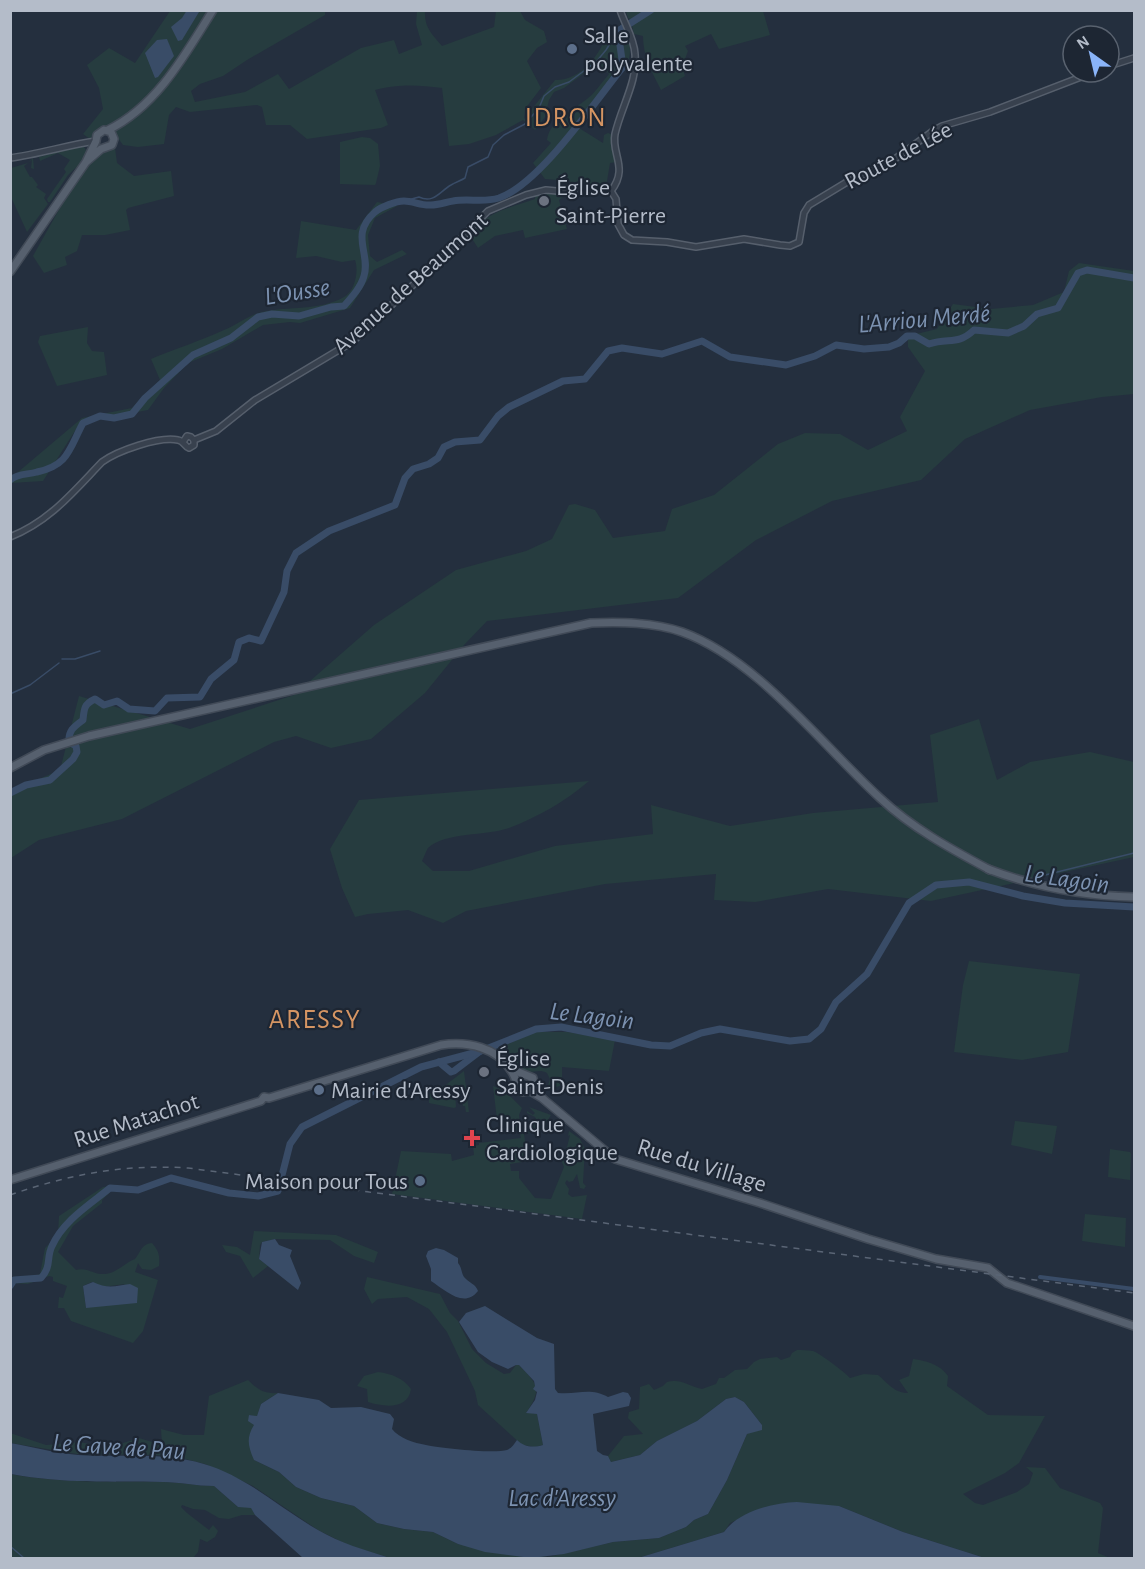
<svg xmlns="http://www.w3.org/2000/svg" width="1145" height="1569" font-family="'Alegreya Sans',sans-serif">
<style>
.green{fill:#263c3f;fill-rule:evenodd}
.water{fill:#394c67}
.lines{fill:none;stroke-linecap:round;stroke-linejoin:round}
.stream{stroke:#394c67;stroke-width:1.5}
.canal{stroke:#394c67;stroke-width:4}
.river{stroke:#394c67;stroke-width:7}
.minor-casing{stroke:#565f6c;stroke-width:8}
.major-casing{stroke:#414a57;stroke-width:10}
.minor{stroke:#38414e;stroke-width:5}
.major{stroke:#56606e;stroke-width:7}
.rail{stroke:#5a6575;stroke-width:1.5;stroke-dasharray:6 6;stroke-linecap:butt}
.service-dot{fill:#5c6f8a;stroke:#1d2633;stroke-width:2}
.worship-dot{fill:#6b7280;stroke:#1d2633;stroke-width:2}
.health-dot{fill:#e0444e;stroke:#1d2633;stroke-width:2}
.labels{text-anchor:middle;stroke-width:4.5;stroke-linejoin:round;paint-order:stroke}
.poi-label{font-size:24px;fill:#b4bcc9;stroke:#1d2633;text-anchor:start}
.street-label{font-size:24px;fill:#b4bcc9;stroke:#1d2633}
.water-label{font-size:26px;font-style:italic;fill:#7c92b1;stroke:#1d2633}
.quarter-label{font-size:27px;letter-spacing:1.5px;fill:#d59563;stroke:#1d2633}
</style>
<rect width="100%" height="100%" fill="#242f3e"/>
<g class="green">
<path d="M170,11H325V15L247,60L223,76L200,84L191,91L195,102L245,92L278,74L289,89L361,48L394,40L399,54L422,45L416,24L417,11H425C424,27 432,34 442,46L494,27L496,11H520L525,20L544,31L547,42L537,48L527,61L541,88L525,109L524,119L555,80C579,81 599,57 606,36L625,33C633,45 630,58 626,70C608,78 590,111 579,128L603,143L604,135L608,133L613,135L617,162L610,163L606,187L573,189L570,181L545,179L533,163L551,143L547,140C549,121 573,110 587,99C595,93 602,82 609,74L598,63L564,88L554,92L549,100L545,117L535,130L523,120L496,135L469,144L449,146L442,88C417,85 401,84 375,90L388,125L381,128L307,139L290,125H266L262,107L257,105L190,112L176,107L169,115L164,144L138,147L123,145L110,127H100L90,139L83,134L103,109L99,88L87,65L109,48L135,63Z"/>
<path d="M626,11H763L770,35L719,49L711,34L685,46L688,51L682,67L685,76L661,90C652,72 643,57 643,36L634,34L632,26L636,22L628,18Z"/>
<path d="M362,137L370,138L378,144L380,166L376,183L375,185L340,184V142Z"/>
<path d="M83,145L87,152L84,160L68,175L50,202H48L47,199L66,172L64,169L70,160L58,153L40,161L39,157Z"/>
<path d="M115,148L117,163L134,176L171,171L174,196L128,208L126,210L130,230L105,235H82L77,251L65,257L67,265L44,273L33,256L70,190L94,155Z"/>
<path d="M33,158L34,169L31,168L32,160L24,166L30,177H32L38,185L36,187L46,194L44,198L48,204L27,232L11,197V168L28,163Z"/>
<path d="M546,192L561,193L563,197L559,200L567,229L525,238L523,230L495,236L478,248L469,234C490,210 507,209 535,199V195Z"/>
<path d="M377,202L397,206L375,218L368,235L370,256L377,262L402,250L407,254L374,270L350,308L300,323L290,322L263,325L222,349L188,363L164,388L148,410L80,423L43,481L11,483V478L82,418L132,408L160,380L151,359C175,349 200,341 224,330C237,325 249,315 262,312C289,306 319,311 344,297C355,291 359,271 355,260L342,262L316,256L296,258L301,221L356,230Z"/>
<path d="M1079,263L1134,271V394L1102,397L1030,410L965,439L921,480L832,501L756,540L678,598L487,621L464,645L425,693L371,739L331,748L296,736L274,742L122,819L39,840L11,858V791L60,770L79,696L190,729L294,695L374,625L456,570L526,551L552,539L569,505L575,504L595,510L613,538L665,531L672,509L714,495L778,444L805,433L840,434L868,450L907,431L900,417L925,371L908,347V336L937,329L953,304L991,309L1033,305L1064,292L1069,271Z"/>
<path d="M88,327L87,343L92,351L104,352L107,375L57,386L38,342L40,336Z"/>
<path d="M979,719L997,780L1030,762L1090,752L1134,762V857L931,901L828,889L755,902L714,900L716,874L605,884L466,911L443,923L408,910L368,914L355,917L342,888L330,849L359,800L589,781C566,801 538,817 509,828C487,836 444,832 428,848C426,851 424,857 422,861L433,871H469L555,846L653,834L651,805L730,826L813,813L938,802L930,735Z"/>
<path d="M969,961L1080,974L1068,1052L1022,1060L954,1052L963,985Z"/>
<path d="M535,1032H567L615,1040L609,1071L562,1067V1085L546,1091L550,1079L547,1073C539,1068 532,1074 523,1071C515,1069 504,1055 497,1049Z"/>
<path d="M464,1071L469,1112H466L465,1106H463L461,1087L455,1088L456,1107L454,1108L429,1103V1094L437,1091V1089L447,1084Z"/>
<path d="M493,1086L504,1090L522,1108L519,1115L520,1124L538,1123L535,1117L527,1113V1111L533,1115L535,1113L529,1107L551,1115L546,1123L542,1121L535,1132L524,1134L528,1161L510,1164L511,1171H519V1178L535,1198L551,1199L564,1167L560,1157L567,1147L570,1135L568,1136L569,1131L580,1139L585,1149L583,1183L586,1186L584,1189L580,1188L577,1174L573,1181L569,1182L567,1180L565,1183L569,1189L568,1194L572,1197L587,1195L582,1219L392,1194L401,1151L451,1154L452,1161L474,1155L473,1146L479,1145V1143L521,1138L519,1130L516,1131V1128H505L511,1121L509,1116L504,1115L499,1121L497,1120Z"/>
<path d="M1015,1121L1057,1126L1052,1154L1011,1145Z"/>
<path d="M1110,1149L1130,1152L1131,1154L1130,1180L1108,1177Z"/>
<path d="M112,1186L111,1191L102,1200V1203L73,1226L58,1252L76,1270C87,1267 94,1275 105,1274C117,1273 126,1262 135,1259C141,1252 141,1244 152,1243C159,1251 160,1256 159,1266L151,1270L142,1269L138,1263L135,1272L158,1280L143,1331L133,1343L71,1321L64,1308H58L59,1297L63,1298L67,1286L53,1281V1277L49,1276L28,1284L13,1283L11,1289L10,1276L14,1283L40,1274L45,1248L58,1235L59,1216L103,1187ZM92,1282L103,1287L125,1284L86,1308L83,1286Z"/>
<path d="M1085,1214L1126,1218L1125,1247L1082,1241Z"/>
<path d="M254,1231L336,1235L378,1252L374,1263L354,1256L330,1240L275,1239L262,1242L260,1245L259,1259L268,1266L253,1278L240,1256L226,1252L222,1245L237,1247L250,1255Z"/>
<path d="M367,1277L440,1294L450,1313L458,1321L472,1349L486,1363L504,1374L510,1373L516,1365H519C538,1385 542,1388 527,1412L537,1414L543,1445L535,1447L522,1445L478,1405L475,1391L447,1332L429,1309L407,1297L378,1299L372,1304L364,1289Z"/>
<path d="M797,1350C802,1350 808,1350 813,1351C818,1352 846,1373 850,1378L864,1374L878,1375C888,1383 894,1393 908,1393L899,1380L909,1376L913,1359C926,1361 940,1364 948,1376L947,1386L988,1415L1045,1416L1019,1463L1005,1473L963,1494L975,1503L983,1505L1017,1492L1029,1484L1033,1473L1026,1467L1045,1468L1060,1488L1100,1503L1103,1508L1098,1553L1110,1558H985L903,1532L839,1506L765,1507L730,1523L724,1532L638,1558H390L348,1545L318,1530L253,1486L205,1464L181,1458L158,1455L77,1454L11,1443L10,1433L46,1445L80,1442L107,1448L139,1438L162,1445L161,1429L184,1435H204L209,1396L248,1380C258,1390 264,1394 278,1393L261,1404L257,1417L249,1415L254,1425V1460L279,1472L296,1487L321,1498L354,1506L377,1523L404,1529L433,1532L458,1544L548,1557L613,1542L659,1538L686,1527L694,1520L708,1514L727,1480L747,1434L762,1425L744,1402L735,1397L726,1399L697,1421L657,1441L640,1455L611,1462L608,1456L624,1436L643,1434L628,1418L629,1412L639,1409L640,1387L649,1384L654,1390L663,1386L667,1382C682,1378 688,1386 702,1389L716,1384L719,1378H724L735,1370L747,1369L754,1362L760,1359L777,1357L781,1360L790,1357L792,1353Z"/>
<path d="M378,1372C392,1374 403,1378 411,1389C408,1410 384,1407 368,1402L367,1389L357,1386L364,1376Z"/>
<path d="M10,1474C65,1484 109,1481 163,1482C180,1482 197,1486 214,1486L238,1507H251L255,1515H242L229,1519L219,1518L205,1510L193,1509L182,1505L181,1507L187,1513L209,1530L213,1525L218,1531L215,1537L207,1542L200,1539L198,1552L193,1558H11Z"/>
</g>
<g class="water">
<path d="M187,10L199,12L182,40L178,41L171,27L182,18Z"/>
<path d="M167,39L174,56L158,77L155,78L145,53L157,40Z"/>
<path d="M275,1239L279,1245L292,1250L290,1256L301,1283L298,1290L259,1259L262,1242Z"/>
<path d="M436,1248L444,1250L458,1258V1263C462,1268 461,1272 464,1277C469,1283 476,1284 478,1291C464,1309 445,1290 431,1281V1269L426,1256L428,1251Z"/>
<path d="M93,1282C107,1289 116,1286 130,1284L138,1288L137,1303L86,1308L83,1286Z"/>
<path d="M485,1306L537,1338L554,1344L555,1389L558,1393C578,1395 589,1387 608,1397L623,1392L628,1393L631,1398L629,1406L593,1414L597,1451L603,1455L608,1456L611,1462L640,1455L657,1441L697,1421L726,1399L735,1397L744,1402L762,1425V1430L747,1434L727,1480L708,1514L694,1520L686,1527L659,1538L613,1542L564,1554L531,1558L485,1552L458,1544L433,1532L404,1529L377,1523L354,1506L321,1498L296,1487L279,1472L254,1460C248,1446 246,1438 254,1425L248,1421L249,1415L257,1416L261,1404L278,1393L319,1400L331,1408L361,1407L390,1414L394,1419L392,1429C399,1438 414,1443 426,1445C440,1448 494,1454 507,1450C512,1448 514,1444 517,1440C524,1447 533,1448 543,1445L537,1414L526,1413L535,1400L537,1392L533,1389L535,1386L534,1381L519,1365H516L508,1369L492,1362L478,1352L459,1322L466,1313Z"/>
<path d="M10,1443C33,1447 55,1453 78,1455C121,1458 162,1451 204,1464C248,1477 279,1508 318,1530C340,1543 365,1550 390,1558H303L255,1515L251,1508L238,1507L214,1486C196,1486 180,1482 163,1482C109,1481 65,1484 11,1474Z"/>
<path d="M797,1502L839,1506L903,1532L985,1558H638L724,1532C739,1511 772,1503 797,1502Z"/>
</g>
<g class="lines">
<g class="stream">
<path d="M404,201L419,197C434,204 440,191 451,185C456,182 460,181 465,178L468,167L488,157L493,145L504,135L525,124L539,108L544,96L555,87L569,82L596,62L606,50L618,31"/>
<path d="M62,659H75L100,651"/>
<path d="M10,694L30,685L59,663"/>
<path d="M1045,875L1134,853"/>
<path d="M10,1546L24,1558"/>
</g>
<path class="canal" d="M1040,1277L1134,1289"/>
<g class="river">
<path d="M10,480C19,473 27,475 37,472C69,465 69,449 83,423L100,416L114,418L132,414L145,398L193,355L231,338L258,317L272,314L299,316L331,307L344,306C352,297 361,287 364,276C371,253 349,235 375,212C381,207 396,201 404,201C413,201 422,206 431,205C439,205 446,202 453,201C469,198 483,203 499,198C540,184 595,101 623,67L618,31L651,10"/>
<path d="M10,793L26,785L50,780L73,759L77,752L76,746L69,742C68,730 75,726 83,720C84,709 84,704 95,699L104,705L117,701L129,709L155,711L167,698L200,697L211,679L234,660L239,642L249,638L261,641L284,592L287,571L296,553L329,531L395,505L405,478L413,469L429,464L438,458L444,447L455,442L480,440L498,416L509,407L563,381L585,379L608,351L622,348L662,354L702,341L730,357L786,365L815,356L836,345L864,349L889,347L899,343L907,336H915L929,344C949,337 957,346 974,330L1008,333L1024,326L1037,314L1058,308L1078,273L1087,270L1134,278"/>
<path d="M439,1062L451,1072L454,1071L479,1052"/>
<path d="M10,1286L14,1280L41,1278C52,1266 46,1258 52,1246C63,1221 89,1205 110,1188L138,1190L171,1178L229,1193L258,1196L278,1191L290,1144L302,1127L421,1067L481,1051L536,1029L561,1027L651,1045L670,1046L701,1033L720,1029L790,1041L809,1039L821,1029L836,1002L867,974L909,903L936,885L969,882L1023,896L1065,903L1134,907"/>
</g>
<defs>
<g id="minor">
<path d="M1109,66L1134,58"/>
<path d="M10,158C40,154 67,145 96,141"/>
<path d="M611,191L616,199L618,224L624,235L632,240L667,242L696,247L744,239L780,245L790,246L799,242L804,213L809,205L847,182L888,164L933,131L942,126L990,112L1094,72"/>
<path d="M611,191C629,168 611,154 615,134C621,107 638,81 635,54C634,38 625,25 620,10"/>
<path d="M194,440L216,431L255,400L352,342L443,257L488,211L526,195L546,190L568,192L607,190L611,191"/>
<path d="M183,442L187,436L191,437L194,440"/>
<path d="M10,537C50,521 73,492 102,462C117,451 159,436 178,440C184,441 184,446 189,448L194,445V440"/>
</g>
<g id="major">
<path d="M108,130C157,106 185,55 213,10"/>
<path d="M10,272L86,162L96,141L97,135L104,130L111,132L114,139L112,145L101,149L86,162"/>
<path d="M10,768L44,750L89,736L591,623C621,622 653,622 682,632C757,659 821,744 880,798C912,828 951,849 990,870"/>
<path d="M988,869C1035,887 1084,896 1134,897"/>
<path d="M511,1069L533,1078L534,1086L530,1091"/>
<path d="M10,1180L261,1101L264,1097L269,1098L441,1045C467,1041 498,1047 512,1072C516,1078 516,1083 519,1089L522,1092L530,1091L542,1098L615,1159L760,1203L868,1239L936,1259L988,1268L1007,1283L1134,1326"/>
</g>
</defs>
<use href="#minor" class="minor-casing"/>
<use href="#major" class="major-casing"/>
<use href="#minor" class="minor"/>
<use href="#major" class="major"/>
<path class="rail" d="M10,1195C71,1174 123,1164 188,1168L1134,1293"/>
</g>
<g class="service-dot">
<circle cx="572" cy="49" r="6"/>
<circle cx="319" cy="1090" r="6"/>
<circle cx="420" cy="1181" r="6"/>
</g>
<g class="worship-dot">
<circle cx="544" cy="201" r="6"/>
<circle cx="484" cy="1072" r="6"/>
</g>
<path class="health-dot" d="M469 1129h6v6h6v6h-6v6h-6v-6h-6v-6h6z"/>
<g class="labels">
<g class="poi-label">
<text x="584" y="43">Salle<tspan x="584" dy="28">polyvalente</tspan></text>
<text x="556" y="195">Église<tspan x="556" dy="28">Saint-Pierre</tspan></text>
<text x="496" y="1066">Église<tspan x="496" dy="28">Saint-Denis</tspan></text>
<text x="331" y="1098">Mairie d'Aressy</text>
<text x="486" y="1132">Clinique<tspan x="486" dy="28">Cardiologique</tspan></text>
<text x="408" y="1189" text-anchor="end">Maison pour Tous</text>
</g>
<g class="street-label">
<text transform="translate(898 155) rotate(-28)" y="8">Route de Lée</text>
<text transform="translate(410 283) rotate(-42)" y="8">Avenue de Beaumont</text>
<text transform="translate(136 1120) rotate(-18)" y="8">Rue Matachot</text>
<text transform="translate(702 1165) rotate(17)" y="8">Rue du Village</text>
</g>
<g class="water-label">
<text transform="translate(297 291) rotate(-9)" y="9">L'Ousse</text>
<text transform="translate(924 318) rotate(-5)" y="9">L'Arriou Merdé</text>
<text transform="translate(1067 878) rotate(8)" y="9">Le Lagoin</text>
<text transform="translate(592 1015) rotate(7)" y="9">Le Lagoin</text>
<text transform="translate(119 1446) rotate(4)" y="9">Le Gave de Pau</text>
<text x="562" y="1506">Lac d'Aressy</text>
</g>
<g class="quarter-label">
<text x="566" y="126">IDRON</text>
<text x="315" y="1028">ARESSY</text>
</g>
</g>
<rect width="1145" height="1569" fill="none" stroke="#b4bcc9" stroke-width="24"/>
<g transform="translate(1091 54) rotate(326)"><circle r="28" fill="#1d2633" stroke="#59626f" stroke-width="1.5"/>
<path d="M0-4.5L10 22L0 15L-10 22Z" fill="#8ab4f8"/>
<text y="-9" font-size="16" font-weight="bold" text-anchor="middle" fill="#b4bcc9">N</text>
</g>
</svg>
